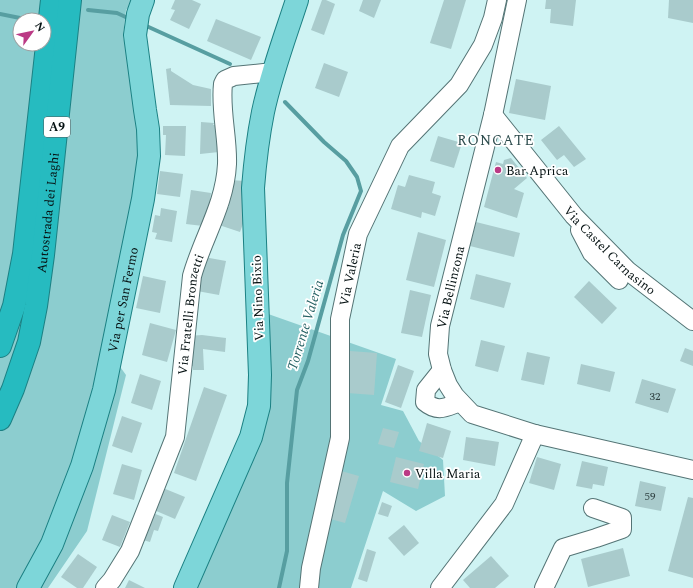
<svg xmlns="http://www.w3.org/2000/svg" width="693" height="588" font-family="Spectral,serif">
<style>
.green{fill:#8ccdcf;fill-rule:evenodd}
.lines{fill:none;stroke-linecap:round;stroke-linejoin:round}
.stream{stroke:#579ea1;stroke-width:4}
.building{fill:#a9cbcc}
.minor-casing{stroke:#547475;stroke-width:20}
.major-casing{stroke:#1b8083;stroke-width:24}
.highway-casing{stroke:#1b8083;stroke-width:24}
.minor{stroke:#fff;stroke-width:18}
.major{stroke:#7dd6d9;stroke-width:22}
.highway{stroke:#26bbc0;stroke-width:22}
.poi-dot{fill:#bb3a85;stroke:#fff;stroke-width:1.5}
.labels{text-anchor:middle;stroke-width:3.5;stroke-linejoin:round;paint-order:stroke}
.number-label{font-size:11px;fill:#2f4041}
.shield{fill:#fff;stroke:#51595a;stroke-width:1}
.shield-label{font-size:12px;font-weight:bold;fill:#061213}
.poi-label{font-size:13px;fill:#061213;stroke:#fff;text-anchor:start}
.street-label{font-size:13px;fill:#061213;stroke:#fff}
.neighbourhood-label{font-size:14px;letter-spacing:1px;fill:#2c4b4c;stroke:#fff}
.water-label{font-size:14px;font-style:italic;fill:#266264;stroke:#fff}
</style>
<rect width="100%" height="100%" fill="#cff3f3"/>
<g class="green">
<path d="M0,0H134L126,10L123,36L144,128L108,350L126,375L87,531L48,588H0ZM20,20H44V44H20Z"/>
<path d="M254,309L396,359L381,405L403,411L419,441L443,460L445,496L416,511L383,491L351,588H174L232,461L252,399Z"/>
</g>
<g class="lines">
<g class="stream">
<path d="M88,10L117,13L130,19"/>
<path d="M0,14L30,20"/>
<path d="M142,24L230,64"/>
<path d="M279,588L287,551V483L297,390L308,361L343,235L361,191L357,177L346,161L324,142L285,102"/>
</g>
</g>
<g class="building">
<path d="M175,0H192L201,4L189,29L170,20L175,10L171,9Z"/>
<path d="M322,0H326L335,4L324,35L311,30Z"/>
<path d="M363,0H381L374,18L359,11Z"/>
<path d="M444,0H466L451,49L430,43Z"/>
<path d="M546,0H576L573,26L550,23L551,9H545Z"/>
<path d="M669,0H693V23L668,18Z"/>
<path d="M216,19L261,37L251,60L207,41Z"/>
<path d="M324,63L348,72L339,97L315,88Z"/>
<path d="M171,68V71L193,85L211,89V106L170,105L166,69Z"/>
<path d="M516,79L551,86L545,120L509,113Z"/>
<path d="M201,122L214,123L213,125H220L219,152L200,154Z"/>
<path d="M163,126H186L185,156L165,155L166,135H163Z"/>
<path d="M559,126L586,159L574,167L564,155L557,160L541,140Z"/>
<path d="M438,136L462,143L454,168L430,161Z"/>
<path d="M511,158L527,178L514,189L524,193L517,218L484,207L496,162L503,164L504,160Z"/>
<path d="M160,171L183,174L180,197L157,194Z"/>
<path d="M409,175L435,182L432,193L441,196L435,216L422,212L421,218L391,209L398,185L405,187Z"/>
<path d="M230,180L245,181L247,213L240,232L219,225L226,206L229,207Z"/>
<path d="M191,190L211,193L207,220L203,226L186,224Z"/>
<path d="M161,208L177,211L172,242L155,239L157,233L152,232L155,215L160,216Z"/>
<path d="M476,222L520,233L514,257L470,246Z"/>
<path d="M418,232L446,240L434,287L406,280Z"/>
<path d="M204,257L226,261L219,295L197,291Z"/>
<path d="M476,274L511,283L504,308L470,299Z"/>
<path d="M143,276L166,281L160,313L136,308Z"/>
<path d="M589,281L617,308L602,324L574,297Z"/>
<path d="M410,290L431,295L422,337L401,333Z"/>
<path d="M150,323L176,330L167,362L142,355Z"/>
<path d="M202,335L226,338L225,352L203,349L204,370H193V366L188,367V336Z"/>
<path d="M481,340L505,346L498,372L475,366Z"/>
<path d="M685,348L693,351V366L680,361Z"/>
<path d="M350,351L377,353L374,395L347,393Z"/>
<path d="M527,352L550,357L544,385L521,380Z"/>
<path d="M581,364L615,372L610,392L577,384Z"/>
<path d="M398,365L414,371L401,408L385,402Z"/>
<path d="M140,374L161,381L152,410L131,403Z"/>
<path d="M642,379L676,389L668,413L635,403Z"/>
<path d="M204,387L227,395L196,481L174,473Z"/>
<path d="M122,416L142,423L132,453L112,446Z"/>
<path d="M427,423L451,431L443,458L419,451Z"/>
<path d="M383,428L399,432L394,448L378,444Z"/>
<path d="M466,437L499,442L495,466L463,460Z"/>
<path d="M396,457L424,464L418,489L390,482Z"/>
<path d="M537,457L561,464L554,490L529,483Z"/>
<path d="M582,461L608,467L604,486L593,484L592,489L576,486Z"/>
<path d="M122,464L142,470L134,500L113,494Z"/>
<path d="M341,471L359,476L345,523L327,518Z"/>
<path d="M640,481L666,487L661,511L635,506Z"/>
<path d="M163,488L185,497L175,519L154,510Z"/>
<path d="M688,497L693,498V578L668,571Z"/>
<path d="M382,502L392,506L388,517L378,514Z"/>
<path d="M153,513L163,517L158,531L154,530L150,542L143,540Z"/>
<path d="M112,515L130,522L120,547L102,540Z"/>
<path d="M404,525L419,543L404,556L388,538Z"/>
<path d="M623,548L630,576L588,587L581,559Z"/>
<path d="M367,549L376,552L367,582L358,579Z"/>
<path d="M78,554L97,567L83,588H77L61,577Z"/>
<path d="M491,556L509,576L495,588H470L463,580Z"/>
<path d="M129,580L145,588H125Z"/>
</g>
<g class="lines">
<defs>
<g id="minor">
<path d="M517,0L493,115L440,326L438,354L442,370L448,385L455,396L472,414L535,434L693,470"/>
<path id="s1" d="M493,115L574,216L628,271L693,321"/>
<path d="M580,230L592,253L619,280"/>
<path d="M442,370L426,390L425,402C438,413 446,407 460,402"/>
<path id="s2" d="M105,588L112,580L130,551L175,437L192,276C203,237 225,205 227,164C228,138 220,110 223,84L225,80L234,76L273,72"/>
<path id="s3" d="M309,588L311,568L340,438V319L358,234L400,146L459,85L483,45L493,18L497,0"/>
<path d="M440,588L504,504L535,434"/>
<path d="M544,588L563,548L596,538L622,529V518L593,508"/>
</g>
<g id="major">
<path id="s4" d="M28,588L52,544L82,466L104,390L143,199L149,156L148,129L145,110L135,35L138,14L143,0"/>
<path d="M185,588L251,437L259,406L260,375L253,188C255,162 258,137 263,112C271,74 285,37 297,0"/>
</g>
<g id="highway">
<path d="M0,346L14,306L24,254L52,0"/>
<path id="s5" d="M0,419L13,389L29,342L36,306L43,255L70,0"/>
</g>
</defs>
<use href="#minor" class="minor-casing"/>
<use href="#major" class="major-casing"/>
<use href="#highway" class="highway-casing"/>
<use href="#minor" class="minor"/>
<use href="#major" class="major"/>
<use href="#highway" class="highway"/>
</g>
<g class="poi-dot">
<circle cx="498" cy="170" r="4"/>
<circle cx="407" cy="473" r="4"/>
</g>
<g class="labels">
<g class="number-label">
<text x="655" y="400">32</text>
<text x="650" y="500">59</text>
</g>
<rect class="shield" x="44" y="117" width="26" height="20" rx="3"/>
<g class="shield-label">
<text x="57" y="131">A9</text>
</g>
<g class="poi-label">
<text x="506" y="175">Bar Aprica</text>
<text x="415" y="478">Villa Maria</text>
</g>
<g class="street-label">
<text dy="5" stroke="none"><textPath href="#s5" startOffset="213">Autostrada dei Laghi</textPath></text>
<text dy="5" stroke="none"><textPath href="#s1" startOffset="179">Via Castel Carnasino</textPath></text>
<text dy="5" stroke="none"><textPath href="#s3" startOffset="318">Via Valeria</textPath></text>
<text transform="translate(450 287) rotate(-77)" y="5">Via Bellinzona</text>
<text transform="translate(257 298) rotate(-92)" y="5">Via Nino Bixio</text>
<text dy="5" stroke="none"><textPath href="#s4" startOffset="305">Via per San Fermo</textPath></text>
<text dy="5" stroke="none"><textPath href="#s2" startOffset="291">Via Fratelli Bronzetti</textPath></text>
</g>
<g class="neighbourhood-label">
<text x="496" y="145">RONCATE</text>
</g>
<g class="water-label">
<text transform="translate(305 325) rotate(-73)" y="5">Torrente Valeria</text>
</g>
</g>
<g transform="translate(32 32) rotate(57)"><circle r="19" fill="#ffffff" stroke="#9ba0a1"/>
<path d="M0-3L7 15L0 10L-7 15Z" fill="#bb3a85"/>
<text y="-6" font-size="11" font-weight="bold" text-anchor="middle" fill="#061213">N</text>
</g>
</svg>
